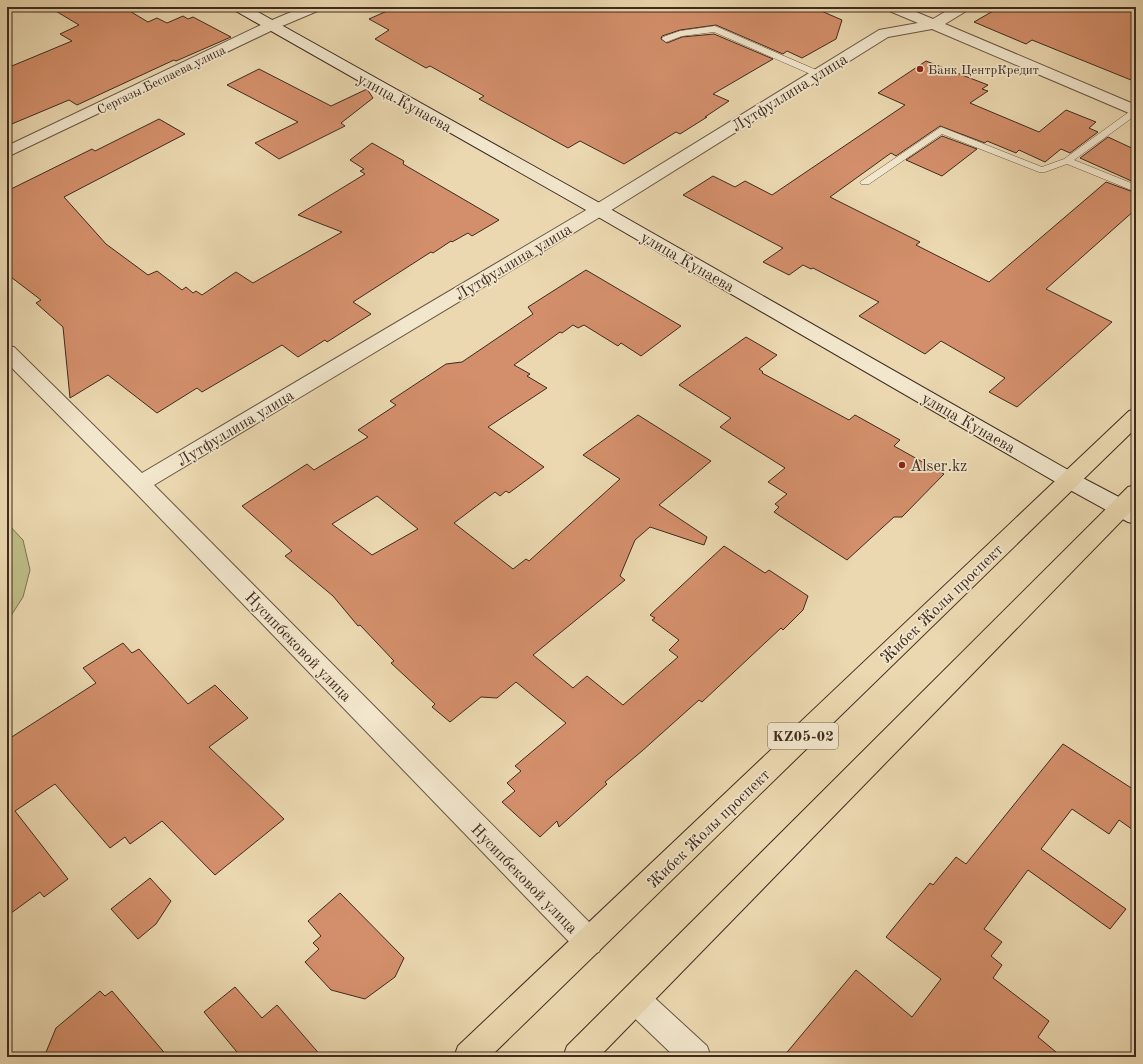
<svg xmlns="http://www.w3.org/2000/svg" width="1143" height="1064" font-family="'Old Standard TT',serif">
<style>
.green{fill:#bdbd87;stroke:#7e7453}
.building{fill:#d38f6b;stroke:#3f2b1f;fill-rule:evenodd}
.lines{fill:none;stroke-linecap:round;stroke-linejoin:round}
.lane-casing{stroke:#6a5643;stroke-width:1}
.street-casing{stroke:#6a5643;stroke-width:2}
.secondary-casing{stroke:#3f2b1f;stroke-width:2}
.highway-casing{stroke:#3f2b1f;stroke-width:2}
.lane{fill:#f2e6cc;fill-rule:evenodd}
.street{fill:#f2e6cc;fill-rule:evenodd}
.secondary{fill:#f2e6cc;fill-rule:evenodd}
.highway{fill:#ebd8b0;fill-rule:evenodd}
.poi-dot{fill:#8f2418;stroke:#f2e6cc;stroke-width:1.5}
.labels{text-anchor:middle;stroke-width:3.5;stroke-linejoin:round;paint-order:stroke}
.far-poi-label{font-size:13px;fill:#3f2b1f;stroke:#f2e6cc;text-anchor:start}
.far-street-label{font-size:13px;fill:#3f2b1f;stroke:#f2e6cc}
.shield{fill:#f2e6cc;stroke:#756353;stroke-width:1}
.shield-label{font-size:15px;font-weight:bold;fill:#3f2b1f}
.street-label{font-size:16px;fill:#3f2b1f;stroke:#f2e6cc}
.poi-label{font-size:16px;fill:#3f2b1f;stroke:#f2e6cc;text-anchor:start}
</style>
<rect width="100%" height="100%" fill="#ebd8b0"/>
<filter id="stains"><feTurbulence type="fractalNoise" baseFrequency=".005" numOctaves="4"/><feColorMatrix values="0 0 0 0 .2 0 0 0 0 .09 0 0 0 0 .02 0 0 0 .5 -.17"/></filter>
<radialGradient id="worn" r=".72"><stop offset=".6" stop-color="#630" stop-opacity="0"/><stop offset="1" stop-color="#630" stop-opacity=".3"/></radialGradient>
<path class="green" d="M7,523L23,540L30,570L23,597L7,622Z"/>
<g class="building">
<path d="M49,7H123L148,22L157,18L167,23L183,16L188,19L193,17L231,37L176,61L174,60L77,105L69,100L7,126V68L72,41L60,34L79,25Z"/>
<path d="M396,7H812L842,20L836,39L802,58L787,51L783,54L716,25L680,30L662,36L661,39L667,43L682,37L714,34L773,59L713,94L729,101L705,117H707L680,134L676,132L624,164L580,141L568,148L479,99L484,96L430,66L426,68L375,39L389,30L369,19Z"/>
<path d="M1000,7H1136V82L1032,40L1026,44L974,22Z"/>
<path d="M926,61L988,85L982,89L988,91L970,103L1039,132L1066,110L1096,122L1089,128L1098,132L1070,153L1061,149L1045,162L1019,150L1016,153L987,141L985,143L940,126L896,156L891,153L830,197L920,242L916,245L989,282L1106,182L1136,193V209L1046,289L1112,322L1017,407L989,392L1005,378L941,341L925,354L859,316L879,302L813,268L811,269L803,265L789,275L763,262L783,248L683,195L713,176L735,187L745,181L772,195L905,105L878,93Z"/>
<path d="M259,69L331,106L367,89L373,98L341,123L345,126L279,159L255,143L298,122L227,85Z"/>
<path d="M159,119L185,134L64,197L106,244L148,275L157,271L182,290L186,287L193,293L196,291L202,295L236,272L253,283L342,232L298,215L365,174L360,171L364,169L350,160L372,143L404,161L403,164L499,220L472,236L468,233L452,242L451,241L433,253L431,252L353,302L371,314L327,342L325,340L298,357L282,345L202,392L197,388L157,413L108,375L70,398L63,327L36,303L41,300L7,274V191L92,149L95,151Z"/>
<path d="M942,136L977,149L942,176L906,160Z"/>
<path d="M1108,137L1136,150V183L1080,158Z"/>
<path d="M586,270L681,326L641,356L621,343L618,346L584,325L578,328L573,325L562,333L560,332L514,365L530,374L527,376L547,388L488,427L544,467L509,493L506,491L500,496L495,492L454,523L513,569L526,559L529,561L620,479L583,455L638,415L711,461L659,505L707,537L704,545L650,527L635,540L620,576L625,580L533,655L573,688L587,676L623,705L678,657L669,650L679,640L652,620L655,618L650,615L724,546L765,573L769,570L808,596L803,610L783,630L781,628L702,702L699,700L642,751L605,782L607,784L559,827L557,821L540,837L502,802L515,791L507,783L521,771L515,766L566,723L516,682L497,698L481,697L450,722L432,707L435,704L391,663L394,661L360,625L358,626L333,596L285,556L292,551L242,506L307,464L314,470L368,437L358,430L396,405L390,401L446,364L462,362L533,314L528,307ZM377,496L418,529L372,555L332,524Z"/>
<path d="M746,337L777,355L759,369L763,372L762,373L849,420L855,415L900,440L894,446L944,474L902,517H894L847,560L774,512L779,507L775,504L787,494L768,482L785,468L720,427L731,418L679,385Z"/>
<path d="M123,643L132,653L139,649L188,704L215,685L248,718L209,747L284,819L215,875L162,821L130,844L125,837L110,848L55,784L15,811L68,879L44,897L40,892L7,916V740L96,683L83,668Z"/>
<path d="M1063,744L1136,791V832L1119,820L1109,834L1072,809L1041,849L1126,909L1110,929L1028,870L984,929L1002,942L991,956L1002,965L993,978L1049,1021L1038,1037L1062,1057H783L856,970L912,1017L941,979L886,937L930,883L933,885L956,857L966,864Z"/>
<path d="M150,878L171,901L156,924L138,939L111,909Z"/>
<path d="M340,893L404,958L395,977L365,999L331,990L305,962L319,949L313,943L321,936L308,921Z"/>
<path d="M235,987L262,1018L277,1005L322,1057H241L204,1012Z"/>
<path d="M100,991L105,996L112,991L168,1057H44L56,1028Z"/>
</g>
<g class="lines">
<defs>
<g id="lane">
<path d="M715,26L821,72L823,74L818,77L815,76L714,32L682,36L666,42L662,39L663,37L680,31Z"/>
<path d="M1136,108V115L1074,160L1136,185V192L1067,164L1045,172H1039L942,134L869,184H861L860,182L941,127L1042,167L1064,159L1133,109Z"/>
</g>
<g id="street">
<path d="M303,7H322L320,10L275,29L7,157V146L265,23Z"/>
<path d="M885,7H904L933,19L953,7H970L968,10L945,24L1136,105V116L932,29L888,37L605,214L154,485L599,932L603,942L599,952L589,955L579,952L132,489L7,363V346L14,347L142,473L593,206L879,30L918,23L887,10Z"/>
<path d="M635,985L645,989L707,1046L711,1057H675L625,1009L621,999L625,989Z"/>
</g>
<path id="secondary" d="M232,7H249L605,206L1077,475L1136,506V524L1128,522L1061,485L593,214L234,10Z"/>
<g id="highway">
<path d="M1136,409V428L490,1057H454L458,1046L1129,411Z"/>
<path d="M1136,485V506L599,1057H563L567,1046L1128,487Z"/>
</g>
</defs>
<use href="#lane" class="lane-casing"/>
<use href="#street" class="street-casing"/>
<use href="#secondary" class="secondary-casing"/>
<use href="#highway" class="highway-casing"/>
<use href="#lane" class="lane"/>
<use href="#street" class="street"/>
<use href="#secondary" class="secondary"/>
<use href="#highway" class="highway"/>
</g>
<g class="poi-dot">
<circle cx="920" cy="69" r="4"/>
<circle cx="902" cy="465" r="4"/>
</g>
<g class="labels">
<g class="far-poi-label">
<text x="928" y="74">Банк ЦентрКредит</text>
</g>
<g class="far-street-label">
<text transform="translate(161 79) rotate(-26)" y="5">Сергазы Беспаева улица</text>
</g>
<rect class="shield" x="768" y="723" width="70" height="26" rx="3"/>
<g class="shield-label">
<text x="803" y="741">KZ05-02</text>
</g>
<g class="street-label">
<text transform="translate(789 92) rotate(-32)" y="6">Лутфуллина улица</text>
<text transform="translate(405 102) rotate(29)" y="6">улица Кунаева</text>
<text transform="translate(513 261) rotate(-31)" y="6">Лутфуллина улица</text>
<text transform="translate(688 261) rotate(30)" y="6">улица Кунаева</text>
<text transform="translate(969 422) rotate(30)" y="6">улица Кунаева</text>
<text transform="translate(235 427) rotate(-31)" y="6">Лутфуллина улица</text>
<text transform="translate(941 603) rotate(-44)" y="6">Жибек Жолы проспект</text>
<text transform="translate(299 646) rotate(46)" y="6">Нусипбековой улица</text>
<text transform="translate(708 828) rotate(-44)" y="6">Жибек Жолы проспект</text>
<text transform="translate(525 878) rotate(46)" y="6">Нусипбековой улица</text>
</g>
<g class="poi-label">
<text x="910" y="471">Alser.kz</text>
</g>
</g>
<rect width="1143" height="1064" fill="none" stroke="#ebd8b0" stroke-width="24"/>
<rect x="8" y="8" width="1127" height="1048" fill="none" stroke="#3f2b1f" stroke-width="2"/>
<rect x="12" y="12" width="1119" height="1040" fill="none" stroke="#3f2b1f"/>
<rect width="100%" height="100%" filter="url(#stains)"/>
<rect width="100%" height="100%" fill="url(#worn)"/>
</svg>
